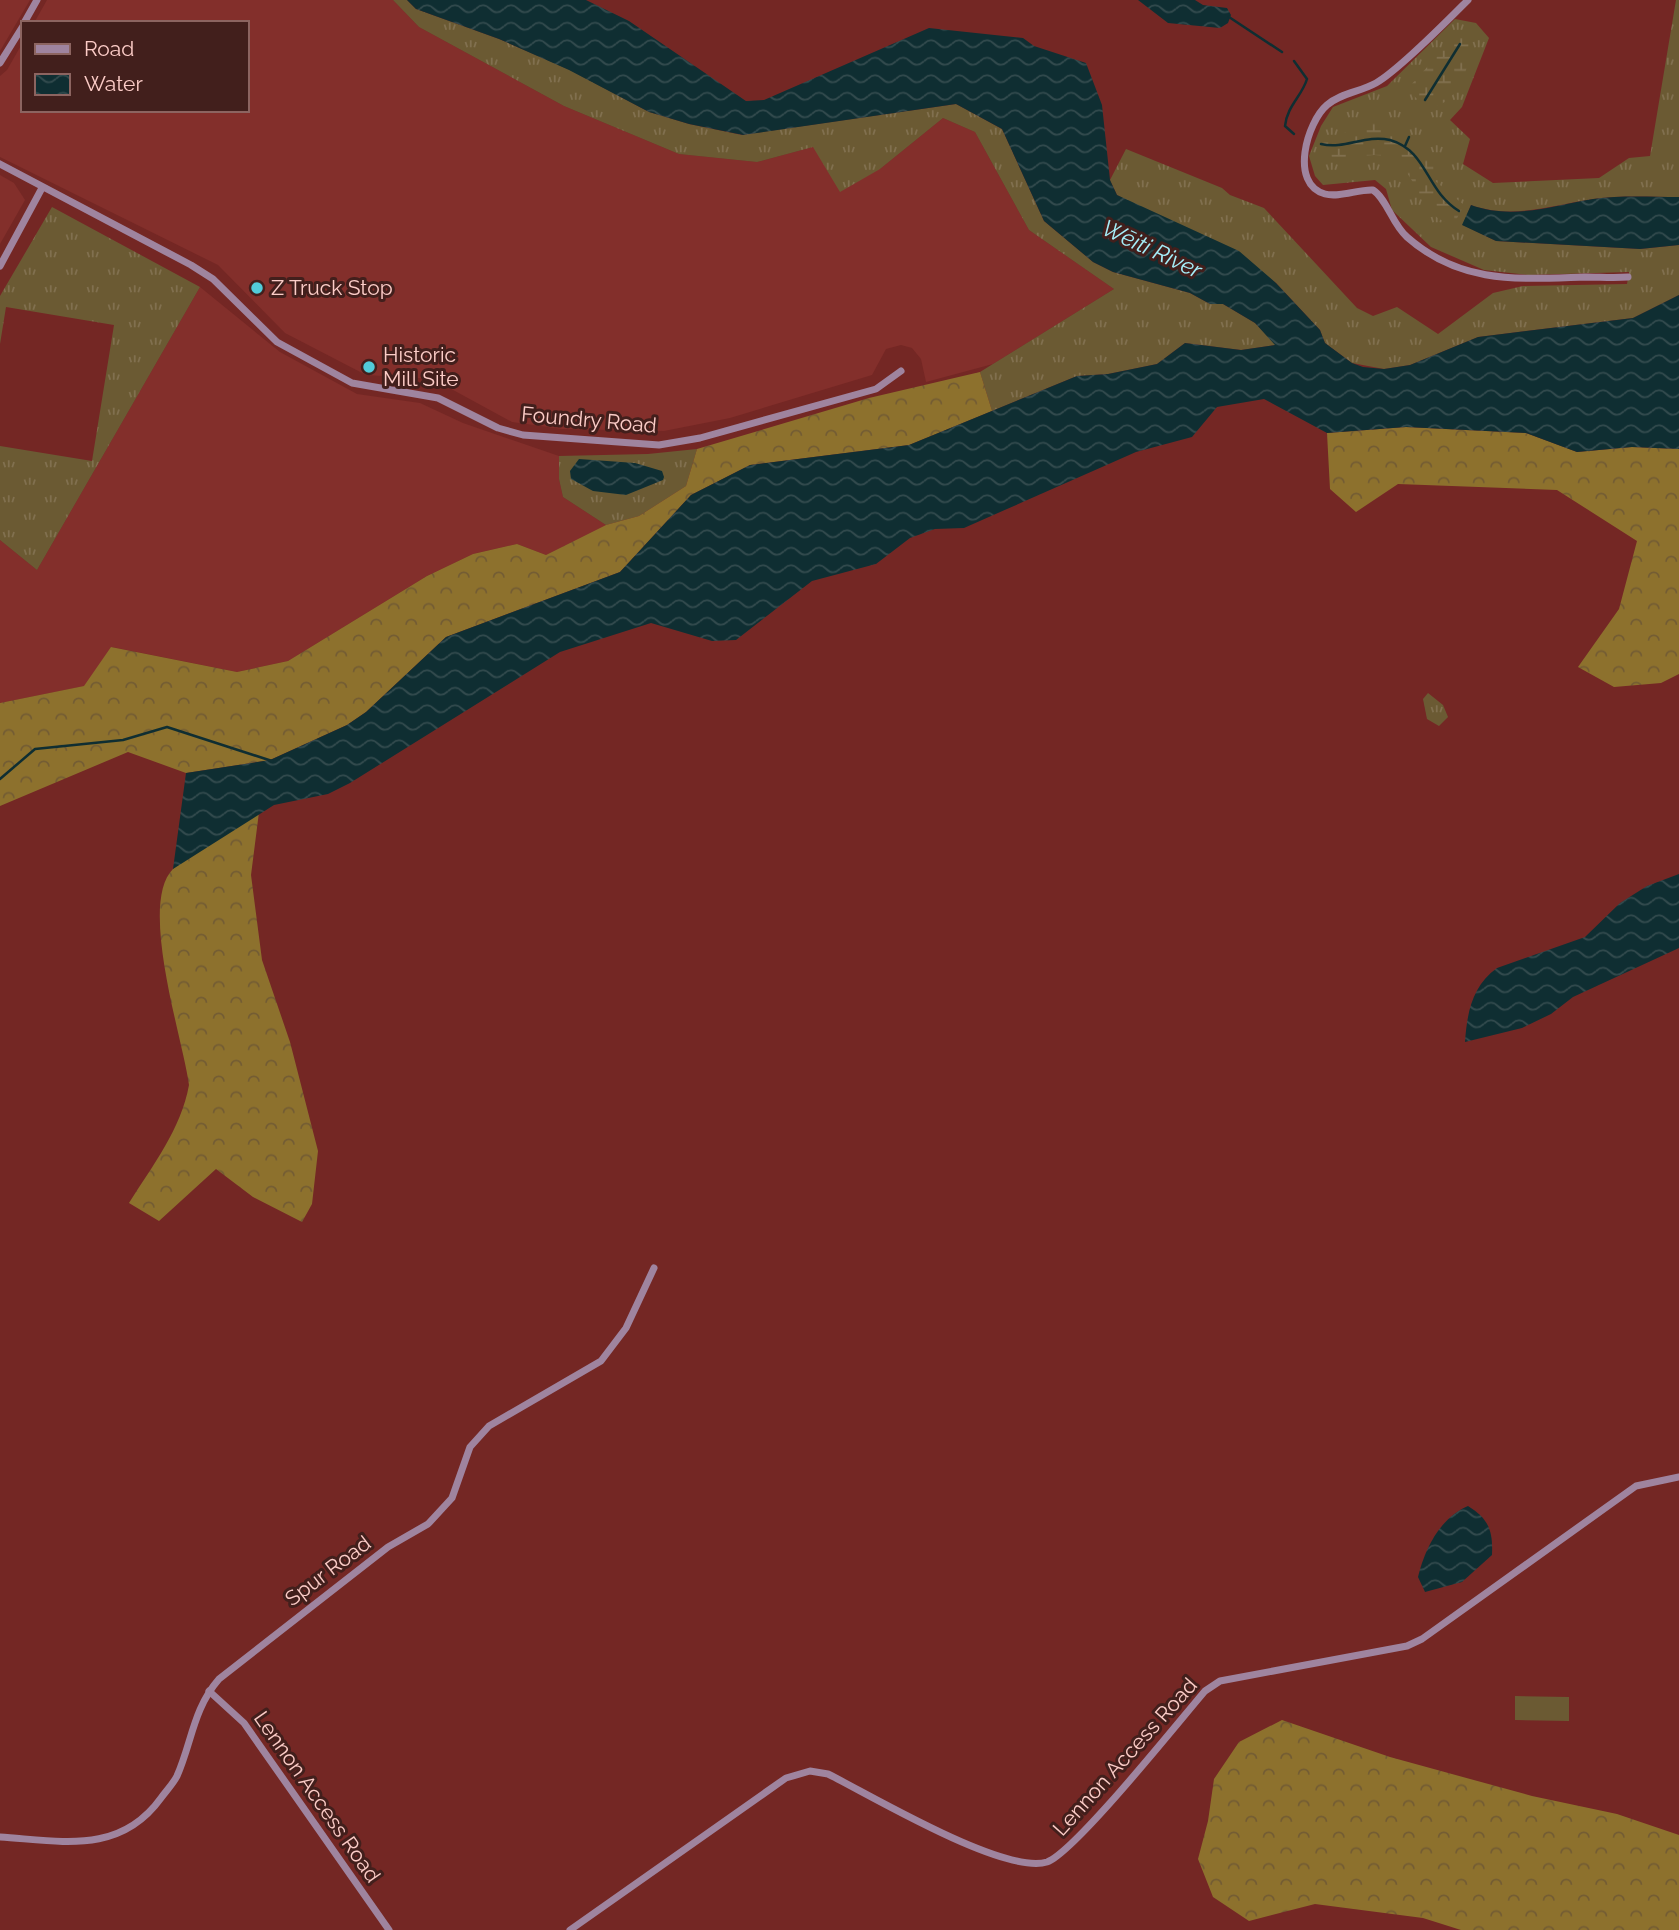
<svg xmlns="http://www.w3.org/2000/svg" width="1679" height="1930" font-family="Raleway,sans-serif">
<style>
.built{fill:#832f2b}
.grass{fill:url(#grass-tufts)}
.forest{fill:url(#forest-crowns)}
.wetland{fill:url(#wetland-marsh)}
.pitch{fill:#6b5a33}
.water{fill:url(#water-waves)}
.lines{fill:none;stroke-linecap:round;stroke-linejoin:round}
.stream{stroke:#0f2e32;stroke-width:2.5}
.street{stroke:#9f849f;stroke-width:7}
.poi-dot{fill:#52cbd9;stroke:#421f1c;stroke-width:2.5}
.labels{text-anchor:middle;stroke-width:6;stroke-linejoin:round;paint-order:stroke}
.poi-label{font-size:21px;fill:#fcccc7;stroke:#421f1c;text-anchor:start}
.street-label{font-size:21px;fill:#fcccc7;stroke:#421f1c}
.water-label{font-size:23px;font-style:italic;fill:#a5eef8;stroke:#421f1c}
</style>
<defs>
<pattern id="grass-tufts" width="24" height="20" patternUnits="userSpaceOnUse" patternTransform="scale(1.75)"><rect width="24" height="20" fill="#6b5a33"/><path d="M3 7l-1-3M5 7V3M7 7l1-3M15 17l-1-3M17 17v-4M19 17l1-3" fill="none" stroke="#81704f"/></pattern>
<pattern id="forest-crowns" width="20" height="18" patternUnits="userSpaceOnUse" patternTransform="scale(1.75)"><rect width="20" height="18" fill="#8d712d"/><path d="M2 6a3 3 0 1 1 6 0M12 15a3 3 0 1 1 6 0" fill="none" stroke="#735c33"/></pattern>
<pattern id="wetland-marsh" width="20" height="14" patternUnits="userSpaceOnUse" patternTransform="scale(1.75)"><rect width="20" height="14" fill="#6b5a33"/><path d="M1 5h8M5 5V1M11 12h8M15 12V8" fill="none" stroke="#81704f"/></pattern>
<pattern id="water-waves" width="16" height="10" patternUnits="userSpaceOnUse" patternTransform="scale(1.75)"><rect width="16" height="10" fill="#0f2e32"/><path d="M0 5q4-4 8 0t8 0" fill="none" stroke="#334b4e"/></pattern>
</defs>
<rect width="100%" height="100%" fill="#742724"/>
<g class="built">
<path d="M0,0H30L0,51Z"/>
<path d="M47,0H393L419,27L564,106L679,154L757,162L813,147L880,169L943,118L975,132L1029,230L1114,289L993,364L926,382L921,359L912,348L901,345L886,349L872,375L730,418L664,431L562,429L512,422L433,379L366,375L285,333L218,265L0,157V76L7,70L23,42V110H247V23H34Z"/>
<path d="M0,175L14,183L25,200L0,244Z"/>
<path d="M200,287L280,352L357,394L420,403L463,423L559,456V479L563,497L606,525L546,555L517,544L473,554L427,576L288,661L237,672L112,647L85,686L0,703V540L37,570Z"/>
</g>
<g class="grass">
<path d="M393,0H407L416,9L499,39L570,70L649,112L689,124L742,135L956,104L1002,129L1044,221L1093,262L1113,272L1190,293L1210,304H1223L1255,323L1276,345L1241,350L1185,343L1157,364L1108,374L1077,376L992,411L980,372L1114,289L1029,230L975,132L943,118L880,169L840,192L813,147L757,162L679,154L564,106L419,27Z"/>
<path d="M1676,0H1679V197C1651,197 1621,195 1593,199C1551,205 1513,220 1471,205L1463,225L1496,241L1640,249L1679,245V295L1633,318L1478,337L1410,365L1384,369L1352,363L1325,343L1320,330L1276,283L1261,272L1117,195L1110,180L1126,149L1222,188L1230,195L1264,208L1357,308L1373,316L1397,307L1438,334L1493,293L1523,286L1627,284L1629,272L1528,275L1484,270L1431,247L1392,210L1386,189L1375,180L1323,185L1315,176L1309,156L1321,126L1333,107L1387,86L1455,19L1476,23L1489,38L1462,107L1450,120L1470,139L1463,164L1493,183L1599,178L1629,158L1650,156Z"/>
<path d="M52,207L200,287L37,570L0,540V446L92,461L114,325L6,307L0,344V296Z"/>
<path d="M697,449L686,486L639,516L606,525L563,497L559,479V456L648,454Z"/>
<path d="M1428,693L1443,705L1448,717L1439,726L1427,719L1423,699Z"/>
</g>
<g class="forest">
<path d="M980,372L992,411L909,445L750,465L691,495L620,572L446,637L366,712L347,725L270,760L186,773L128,752L0,806V703L84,686L111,647L237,672L288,661L427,576L473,554L517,544L546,555L606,525L639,516L686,486L697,449L869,398Z"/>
<path d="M1406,427L1526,433L1577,452L1632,447L1679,449V674L1661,683L1614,687L1578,667L1619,609L1637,541L1557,490L1398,484L1356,512L1330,489L1327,433Z"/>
<path d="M259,812L251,875L262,960L290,1042L318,1151L312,1204L302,1222L253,1197L216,1169L159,1221L129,1203C153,1165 181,1129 189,1085C183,1039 138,904 173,869C191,852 236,828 259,812Z"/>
<path d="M1282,1720L1390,1757L1532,1796L1617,1814L1679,1835V1930H1461L1423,1918L1315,1904L1249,1921L1213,1897L1198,1859L1208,1821L1214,1779L1239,1742Z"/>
</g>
<g class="wetland">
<path d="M1461,36L1470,42C1473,73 1442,134 1410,91V86L1448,44Z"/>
<path d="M1377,120L1388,123L1410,145L1434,153V180L1464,205L1454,224C1419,220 1419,173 1392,159C1371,147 1339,167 1324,153L1321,144C1328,139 1367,123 1377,120Z"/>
</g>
<path class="pitch" d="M1515,1696L1569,1697V1721L1515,1720Z"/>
<g class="water">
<path d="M407,0H586L629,21L746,101L764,100L929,28L1023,38L1034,46L1086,63L1102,105L1110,180L1117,195L1239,251L1276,283L1320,330L1325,343L1352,363L1363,367L1384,369L1410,365L1478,337L1633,318L1679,295V449L1632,447L1577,452L1526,433L1406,427L1327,433L1264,399L1217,407L1192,437L1136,452L964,528L935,529L910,538L876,564L812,581L736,640L712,641L651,623L560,652L350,783L328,794L274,805L173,869L186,773L270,760L347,725L366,712L446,637L620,572L691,495L750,465L909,445L1077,376L1108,374L1157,364L1185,343L1241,350L1275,345L1255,323L1223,304H1210L1190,293L1113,272L1093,262L1044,221L1002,129L956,104L743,135L689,124L649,112L569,70L499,39L416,9Z"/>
<path d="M1138,0H1195L1203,5L1227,8L1231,15L1228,23L1220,28L1168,23Z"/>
<path d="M1679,197V245L1640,249L1496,241L1462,225L1471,205C1513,220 1551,206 1593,199C1621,195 1651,197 1679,197Z"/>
<path d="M579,459L635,463L662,471L664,477L663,480L626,495L593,491L571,479L570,471Z"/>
<path d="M1679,874V948L1573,997L1551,1014L1522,1028L1465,1042C1467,1013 1472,986 1497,968L1585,937L1620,903L1647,886Z"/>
<path d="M1468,1506C1489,1519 1493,1531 1492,1555L1462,1582L1425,1592L1418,1577C1425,1548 1440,1518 1468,1506Z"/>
</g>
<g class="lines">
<g class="stream">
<path d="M1229,17L1282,52"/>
<path d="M1294,61L1307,79C1302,96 1287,106 1285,126L1294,134"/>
<path d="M1425,100L1460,44"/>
<path d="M1321,144C1345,150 1365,134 1390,140C1428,151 1425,190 1459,211"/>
<path d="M1405,146L1409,137"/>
<path d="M0,779L35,749L123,740L167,727L272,761"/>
</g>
<g class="street">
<path d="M1468,0C1448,20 1399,70 1376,83C1360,92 1341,93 1327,105C1307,122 1289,184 1325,194C1339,198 1359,189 1373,190C1387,199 1392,224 1407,237C1461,285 1520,279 1585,277C1600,277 1614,278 1628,277"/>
<path d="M24,23L37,0"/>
<path d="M0,63L23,26"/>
<path d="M0,164L191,265L213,279L277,342L352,383L438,398L498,428L523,435L659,445L700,438L876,389L901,371"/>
<path d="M0,266L42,188"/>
<path d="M209,1691L244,1723L389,1930"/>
<path d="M0,1837C62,1841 120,1855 161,1798C166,1791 173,1784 177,1776C192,1742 193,1709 219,1679L388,1547L428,1524L452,1498L470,1447L489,1426L601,1361L626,1328L654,1268"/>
<path d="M570,1930L786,1778L810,1771L828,1774C872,1796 1004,1875 1047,1862C1074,1853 1180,1720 1205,1691L1220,1681L1407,1646L1422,1639L1636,1486L1679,1477"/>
</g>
</g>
<g class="poi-dot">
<circle cx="257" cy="288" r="7"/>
<circle cx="369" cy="367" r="7"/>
</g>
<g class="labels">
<g class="poi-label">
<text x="271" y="295">Z Truck Stop</text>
<text x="383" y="362">Historic<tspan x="383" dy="24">Mill Site</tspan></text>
</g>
<g class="street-label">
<text transform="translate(589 420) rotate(5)" y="7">Foundry Road</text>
<text transform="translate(328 1571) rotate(-37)" y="7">Spur Road</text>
<text transform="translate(1125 1757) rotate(-48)" y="7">Lennon Access Road</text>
<text transform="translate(317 1797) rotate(55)" y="7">Lennon Access Road</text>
</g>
<g class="water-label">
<text transform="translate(1152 249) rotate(25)" y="8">Wēiti River</text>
</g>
</g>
<rect x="21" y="21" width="228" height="91" fill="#421f1c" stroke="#8c6460" stroke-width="2"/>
<rect x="35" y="44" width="35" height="10" fill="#9f849f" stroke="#8c6460" stroke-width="2"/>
<text x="84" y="56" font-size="21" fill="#fcccc7">Road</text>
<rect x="35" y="74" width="35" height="21" fill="url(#water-waves)" stroke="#8c6460" stroke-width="2"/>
<text x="84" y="91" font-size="21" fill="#fcccc7">Water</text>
</svg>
